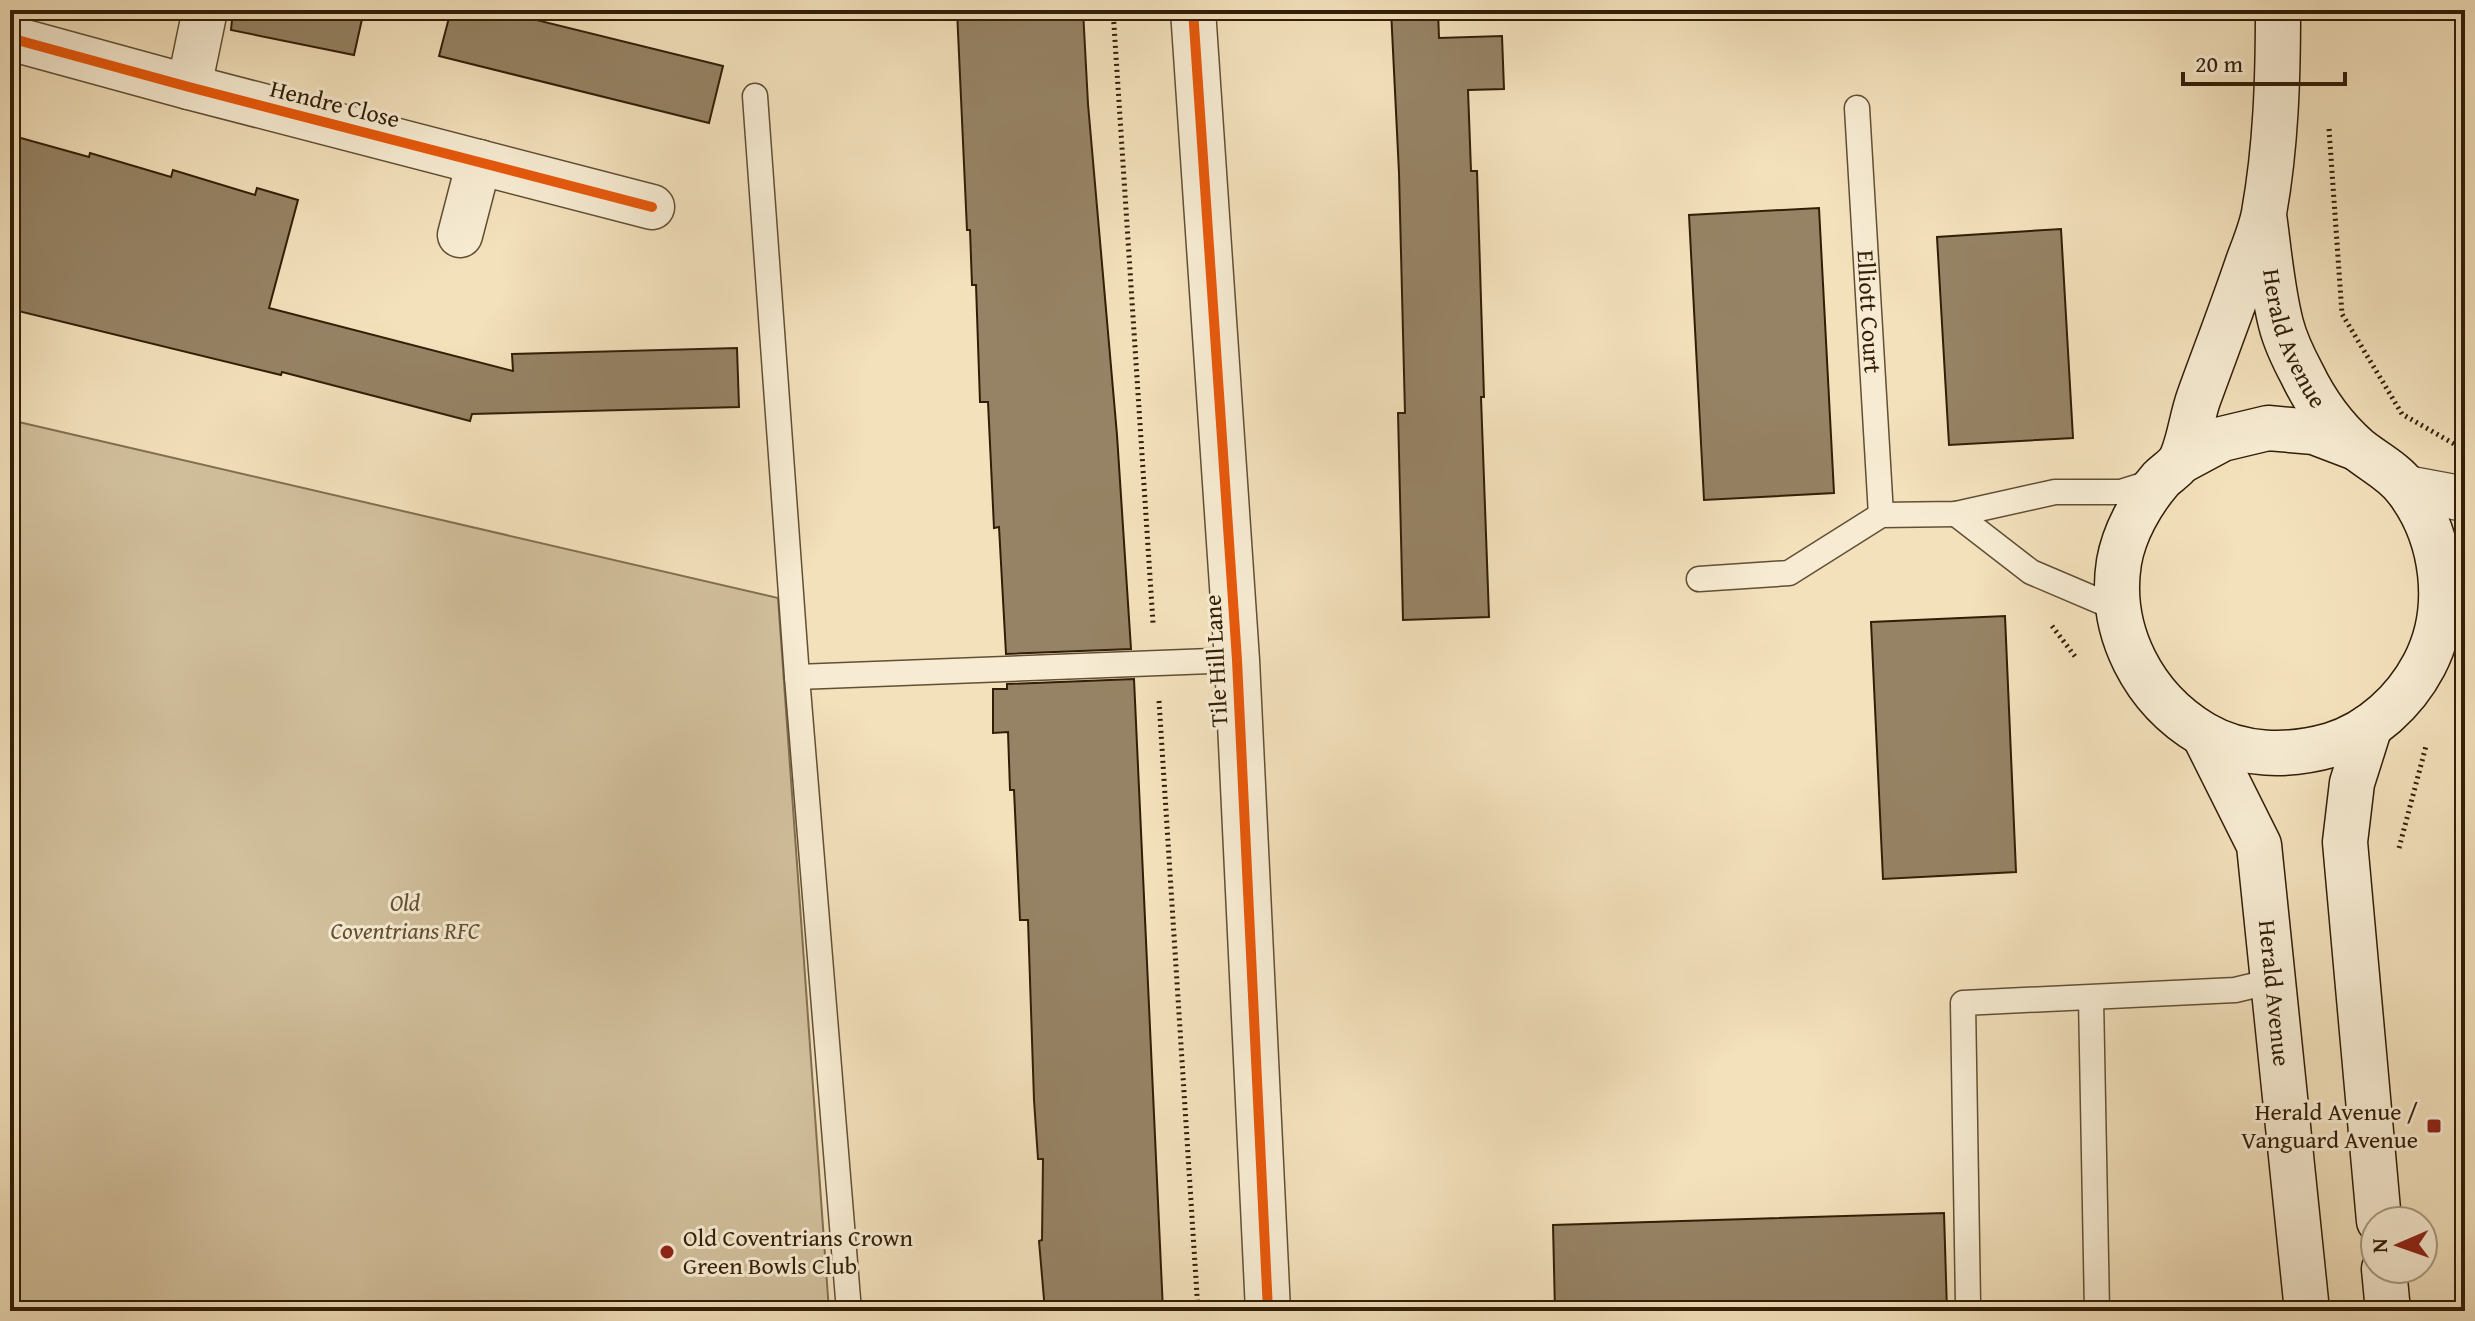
<svg xmlns="http://www.w3.org/2000/svg" width="2475" height="1321" font-family="'Gentium Book Plus',serif">
<style>
.green{fill:#d2c09d;stroke:#826f52;stroke-width:2}
.building{fill:#968365;stroke:#321e07;stroke-width:2}
.lines{fill:none;stroke-linecap:round;stroke-linejoin:round}
.service-casing{stroke:#624f34;stroke-width:27}
.minor-casing{stroke:#624f34;stroke-width:47}
.secondary-casing{stroke:#321e07;stroke-width:47}
.path{stroke:#321e07;stroke-width:5;stroke-dasharray:2 4;stroke-linecap:butt}
.service{stroke:#f7ecd3;stroke-width:24}
.minor{stroke:#f7ecd3;stroke-width:44}
.secondary{stroke:#f7ecd3;stroke-width:44}
.cycleway-casing{stroke:#f7ecd3;stroke-width:15}
.cycleway{stroke:#e8590c;stroke-width:10}
.poi-dot{fill:#8f2418;stroke:#f7ecd3;stroke-width:3}
.labels{text-anchor:middle;stroke-width:6;stroke-linejoin:round;paint-order:stroke}
.street-label{font-size:24px;fill:#321e07;stroke:#f7ecd3}
.park-label{font-size:24px;font-style:italic;fill:#624f34;stroke:#f7ecd3}
.poi-label{font-size:24px;fill:#321e07;stroke:#f7ecd3;text-anchor:end}
</style>
<rect width="100%" height="100%" fill="#f3e1bc"/>
<filter id="stains"><feTurbulence type="fractalNoise" baseFrequency=".0025" numOctaves="4"/><feColorMatrix values="0 0 0 0 .2 0 0 0 0 .09 0 0 0 0 .02 0 0 0 .5 -.17"/></filter>
<radialGradient id="worn" r=".72"><stop offset=".6" stop-color="#630" stop-opacity="0"/><stop offset="1" stop-color="#630" stop-opacity=".3"/></radialGradient>
<path class="green" d="M10,420L778,598L829,1311H10Z"/>
<g class="building">
<path d="M233,10H364L354,55L231,30Z"/>
<path d="M451,10H496L723,66L709,123L439,56Z"/>
<path d="M957,10H1083L1088,104L1117,435L1131,649L1006,654L999,527L994,528L988,402H980L976,285H972L970,230H967Z"/>
<path d="M1391,10H1438L1439,38L1502,36L1504,89L1468,90L1471,171H1477L1484,397H1481L1489,617L1403,620L1398,413H1405L1399,173Z"/>
<path d="M10,135L89,157L90,153L171,177L173,170L255,195L257,188L298,200L269,308L513,371L512,354L737,348L739,407L472,414L470,421L282,372L281,375L10,309Z"/>
<path d="M1819,208L1834,493L1704,500L1689,215Z"/>
<path d="M2061,229L2073,438L1949,445L1937,237Z"/>
<path d="M2005,616L2016,872L1883,879L1871,622Z"/>
<path d="M1134,679L1163,1311H1045L1039,1241L1042,1240L1043,1159H1038L1034,1100L1028,920H1020L1014,790H1010L1008,732L993,733V689H1007V684Z"/>
<path d="M1944,1213L1947,1311H1555L1553,1225Z"/>
</g>
<g class="lines">
<defs>
<g id="service">
<path d="M755,96L797,677L849,1311"/>
<path id="s1" d="M1857,108L1881,515"/>
<path d="M1956,514L2031,572L2118,609"/>
<path d="M1699,579L1789,573L1881,515L1956,514L2055,492H2121L2156,481"/>
<path d="M797,677L1237,660"/>
<path d="M2091,998L2097,1311"/>
<path d="M1971,1311L1968,1303L1963,1003L2235,990L2273,981"/>
</g>
<g id="minor">
<path d="M1193,10L1237,660L1268,1311"/>
<path d="M10,38L189,87L652,207"/>
<path d="M189,87L205,10"/>
<path d="M460,235L479,162"/>
<path d="M2406,488L2465,499"/>
</g>
<g id="secondary">
<path id="s2" d="M2264,215C2269,251 2272,289 2281,324C2285,340 2294,359 2302,374C2315,401 2335,429 2358,449C2374,462 2393,471 2406,488C2444,537 2453,610 2424,665C2405,701 2371,733 2331,745C2289,757 2242,757 2203,734C2144,699 2108,632 2119,562C2124,533 2141,502 2161,479C2168,472 2178,467 2182,457C2190,438 2192,416 2199,397C2215,353 2232,309 2247,265C2253,248 2261,230 2264,213C2276,146 2278,78 2278,10"/>
<path d="M2181,461L2222,439L2268,428L2314,432L2356,448"/>
<path d="M2370,726L2352,783L2345,842L2379,1221"/>
<path id="s3" d="M2204,735L2259,845L2307,1311"/>
<path d="M2384,1269L2388,1311"/>
</g>
</defs>
<use href="#service" class="service-casing"/>
<use href="#minor" class="minor-casing"/>
<use href="#secondary" class="secondary-casing"/>
<g class="path">
<path d="M1113,10L1153,623"/>
<path d="M2329,129L2342,314L2402,414L2454,444"/>
<path d="M2052,626L2077,659"/>
<path d="M1159,701L1198,1311"/>
<path d="M2399,848L2426,746"/>
</g>
<use href="#service" class="service"/>
<use href="#minor" class="minor"/>
<use href="#secondary" class="secondary"/>
<defs>
<g id="cycleway">
<path d="M1193,10L1237,660L1268,1311"/>
<path d="M10,38L189,87L652,207"/>
</g>
</defs>
<use href="#cycleway" class="cycleway-casing"/>
<use href="#cycleway" class="cycleway"/>
</g>
<g class="poi-dot">
<rect x="2426" y="1118" width="16" height="16" rx="4"/>
<circle cx="667" cy="1252" r="8"/>
</g>
<g class="labels">
<g class="street-label">
<text transform="translate(335 104) rotate(14)" y="8">Hendre Close</text>
<text dy="8" stroke="none"><textPath href="#s1" startOffset="204">Elliott Court</textPath></text>
<text dy="8" stroke="none"><textPath href="#s2" startOffset="128">Herald Avenue</textPath></text>
<text transform="translate(1216 661) rotate(-93)" y="8">Tile Hill Lane</text>
<text dy="8" stroke="none"><textPath href="#s3" startOffset="272">Herald Avenue</textPath></text>
</g>
<g class="park-label">
<text x="405" y="911">Old<tspan x="405" dy="28">Coventrians RFC</tspan></text>
</g>
<g class="poi-label">
<text x="2418" y="1120">Herald Avenue /<tspan x="2418" dy="28">Vanguard Avenue</tspan></text>
<text x="683" y="1246" text-anchor="start">Old Coventrians Crown<tspan x="683" dy="28">Green Bowls Club</tspan></text>
</g>
</g>
<rect width="2475" height="1321" fill="none" stroke="#f3e1bc" stroke-width="40"/>
<rect x="12" y="12" width="2451" height="1297" fill="none" stroke="#321e07" stroke-width="4"/>
<rect x="20" y="20" width="2435" height="1281" fill="none" stroke="#321e07" stroke-width="2"/>
<g transform="translate(2399 1245) rotate(268)"><circle r="38" fill="#f7ecd3" stroke="#a89a81" stroke-width="2"/>
<path d="M0-6L14 30L0 20L-14 30Z" fill="#8f2418"/>
<text y="-12" font-size="22" font-weight="bold" text-anchor="middle" fill="#321e07">N</text>
</g>
<path d="M2183 72v12h162v-12" fill="none" stroke="#321e07" stroke-width="4"/>
<text x="2195" y="72" font-size="24" fill="#321e07" stroke="#f7ecd3" stroke-width="6" paint-order="stroke">20 m</text>
<rect width="100%" height="100%" filter="url(#stains)"/>
<rect width="100%" height="100%" fill="url(#worn)"/>
</svg>
